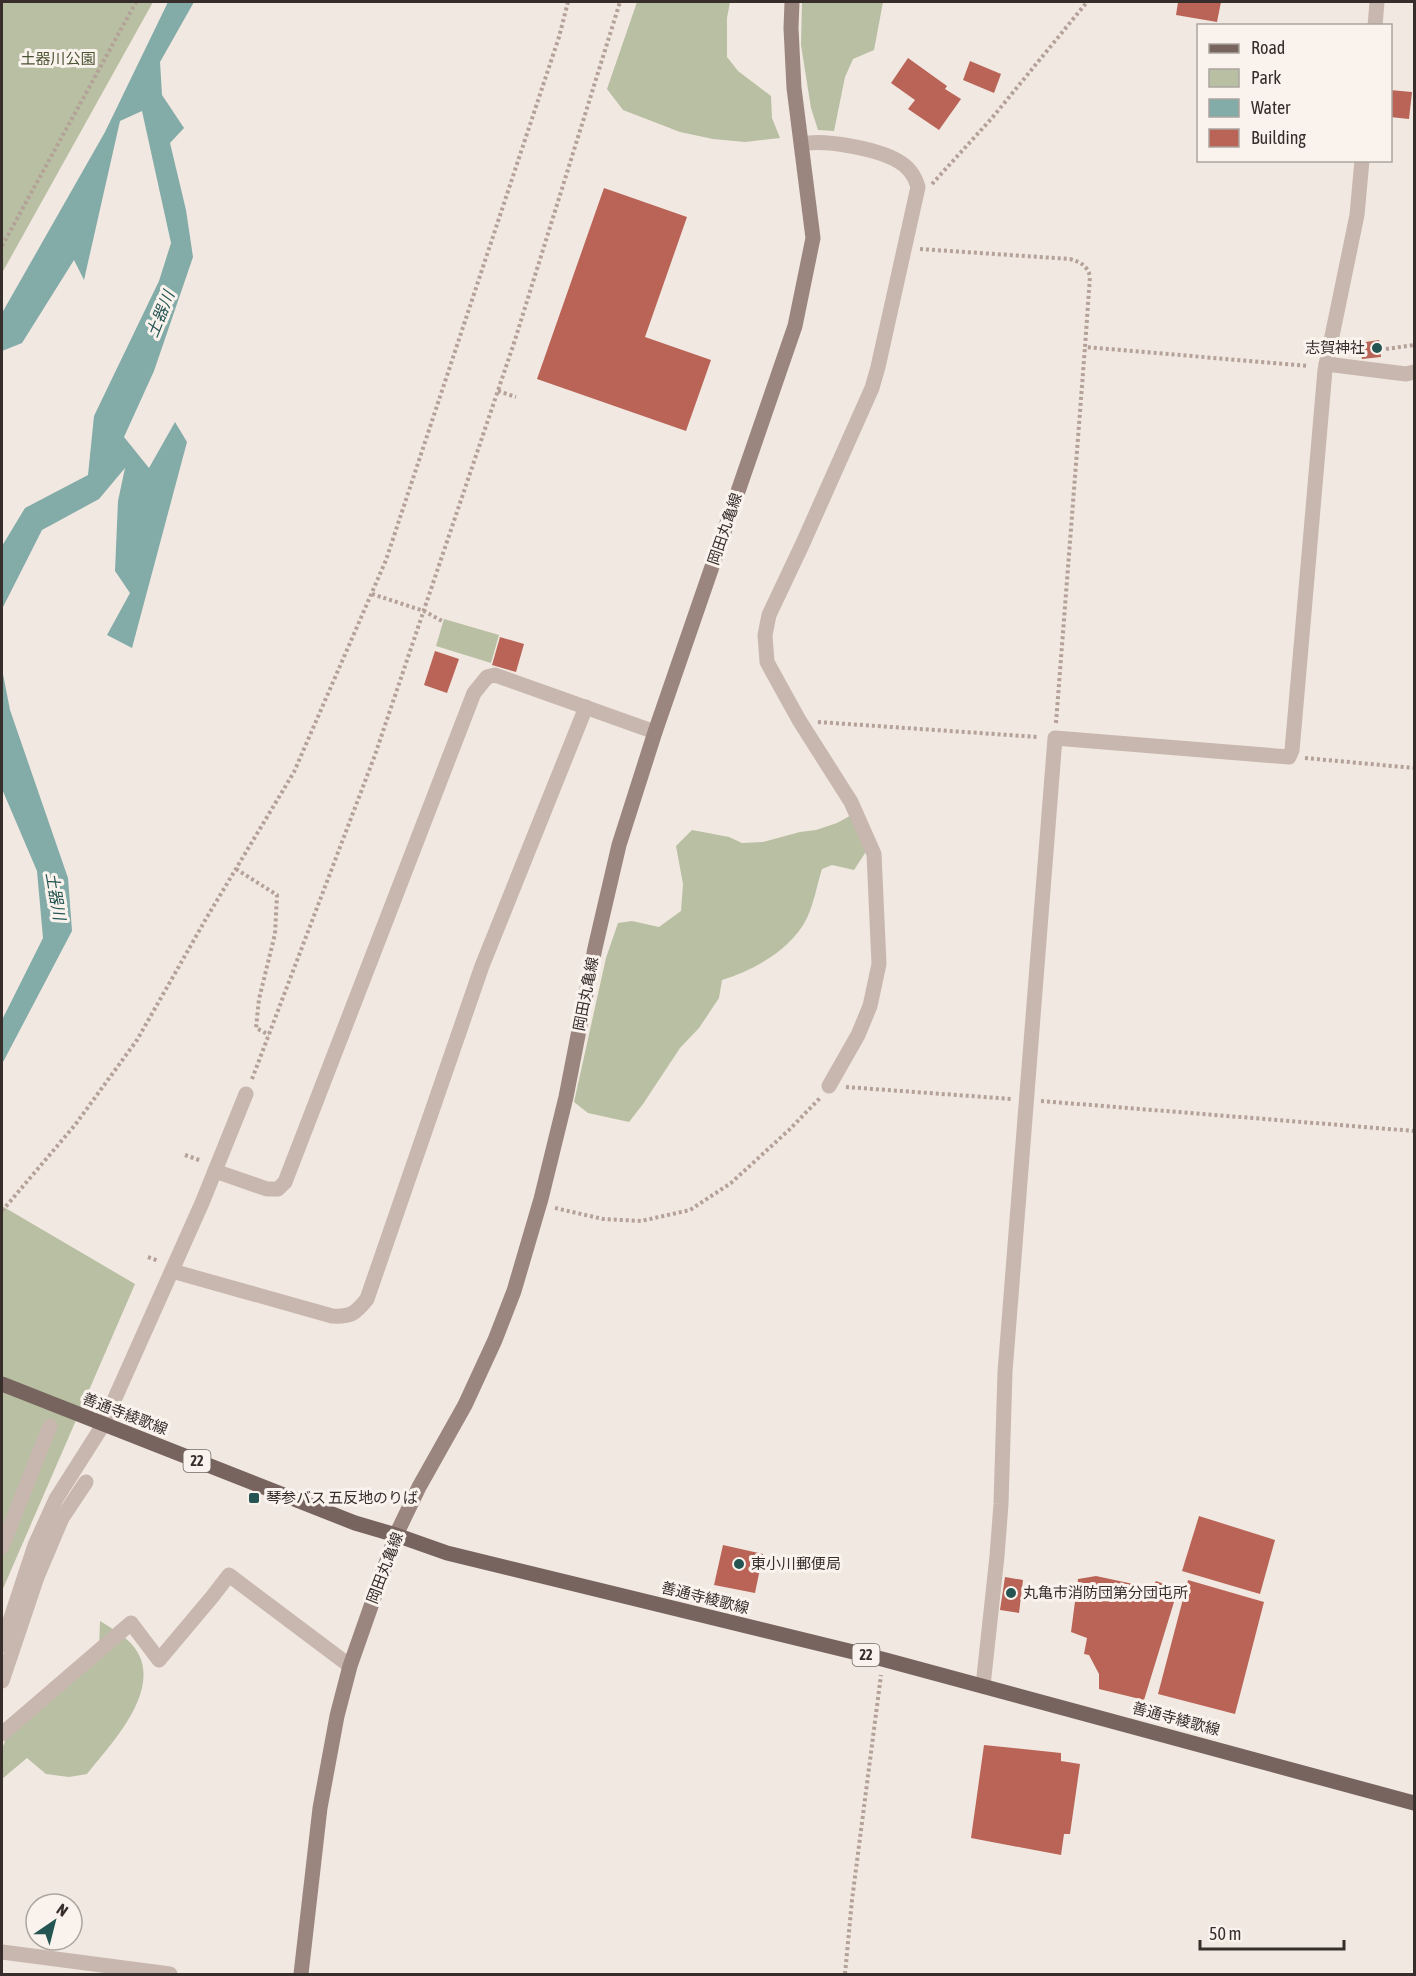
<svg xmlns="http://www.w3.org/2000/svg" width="1416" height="1976" font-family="'Asap Condensed','Noto Sans JP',sans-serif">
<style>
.green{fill:#b8bfa2}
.water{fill:#83aba8}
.building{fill:#b96457}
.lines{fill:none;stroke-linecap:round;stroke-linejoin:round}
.path{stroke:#b4a198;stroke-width:4;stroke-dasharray:3 3;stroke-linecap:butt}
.minor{stroke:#c8b7ae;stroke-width:15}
.secondary{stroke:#9b867f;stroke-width:15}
.primary{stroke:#77645e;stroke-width:15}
.poi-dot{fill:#255553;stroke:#f9f2ed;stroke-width:2}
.labels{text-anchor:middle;stroke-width:6;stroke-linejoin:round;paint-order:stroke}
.shield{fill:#f9f2ed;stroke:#716965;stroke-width:1.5}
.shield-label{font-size:14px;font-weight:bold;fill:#372e2b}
.park-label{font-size:15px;fill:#4a5332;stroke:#f9f2ed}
.poi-label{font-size:15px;fill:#372e2b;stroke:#f9f2ed;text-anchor:start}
.street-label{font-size:15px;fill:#372e2b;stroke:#f9f2ed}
.water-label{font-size:16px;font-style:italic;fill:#255553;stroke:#f9f2ed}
</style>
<rect width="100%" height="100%" fill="#f1e8e1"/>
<g class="green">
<path d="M2,2H153L2,273Z"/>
<path d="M637,2H730L727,18V57L738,71L771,96L772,118L780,138L745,142L713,139L680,132L623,110L607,89Z"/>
<path d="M802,2H883L874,50L853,59L845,77L834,131L818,130L811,108L801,45Z"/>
<path d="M444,619L499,635L491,663L436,646Z"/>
<path d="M855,813L869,847L854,870L832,865L822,869C817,885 814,903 807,918C791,950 754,970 722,980L719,998L699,1028L680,1048L643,1104L629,1122L588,1113L574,1102L606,958L618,923L632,921L659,927L681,911L683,884L676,846L692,830L729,837L742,843L763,842L800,832L816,830L837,823Z"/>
<path d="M2,1206L135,1284L2,1591Z"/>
<path d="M100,1621C114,1630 130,1638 138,1653C160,1693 111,1744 87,1774L69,1777L46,1774L27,1758L2,1779V1749L7,1736L99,1652Z"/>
</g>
<g class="water">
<path d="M168,2H194L160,62L162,95L184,128L170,143L186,210L193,257L154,371L124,437L149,468L175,422L187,442L132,648L107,635L130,593L115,571L118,501L125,468L99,499L42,530L2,609V546L25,508L88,475L94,416L159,281L171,243L142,111L120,121L84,280L74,260L22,343L2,351V313L105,132Z"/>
<path d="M2,669L10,710L68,878L72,931L2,1064V1020L43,938L37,871L2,789Z"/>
</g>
<g class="building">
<path d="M1178,2H1221L1217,22L1176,15Z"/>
<path d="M908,58L947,86L945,89L961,99L939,130L908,109L915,100L891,83Z"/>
<path d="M970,61L1001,74L994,93L963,80Z"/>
<path d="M1390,90L1412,92L1409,119L1390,117Z"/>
<path d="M604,188L687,217L645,337L711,360L686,431L537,379Z"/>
<path d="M1379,340L1381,357L1362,359L1359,343Z"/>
<path d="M500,637L524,644L516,672L492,665Z"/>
<path d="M435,651L459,659L447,693L424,685Z"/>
<path d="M1199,1516L1275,1540L1260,1594L1182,1571Z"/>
<path d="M723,1545L763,1554L755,1593L714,1585Z"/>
<path d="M1096,1576L1152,1588L1156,1581L1178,1589L1144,1700L1099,1689V1674L1089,1655L1084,1654L1087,1638L1071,1632L1078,1579Z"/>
<path d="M1005,1577L1023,1580L1019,1613L1000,1610Z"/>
<path d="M1188,1580L1264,1602L1235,1714L1158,1694Z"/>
<path d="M984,1745L1061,1753V1761L1080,1764L1070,1834H1064L1061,1855L971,1838Z"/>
</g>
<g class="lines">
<g class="path">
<path d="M932,184L992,118L1087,2"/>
<path d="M2,246L136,2"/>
<path d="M920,249L1070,259C1081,262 1087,266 1090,276L1085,347L1309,366"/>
<path d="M1386,349L1414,345"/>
<path d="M498,391L516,397"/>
<path d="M372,594L424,611L442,621"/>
<path d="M818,722L1038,737"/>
<path d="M1056,723L1085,347"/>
<path d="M1305,758L1414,768"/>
<path d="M236,869L277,895L275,934L259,999L256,1028L269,1035"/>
<path d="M252,1079L375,755L514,343L620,2"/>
<path d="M846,1087L1012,1099"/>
<path d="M1041,1101L1414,1131"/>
<path d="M185,1155L202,1161"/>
<path d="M555,1208L603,1219L641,1221L690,1210L731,1183L789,1130L820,1098"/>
<path d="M2,1211L75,1125L137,1040L207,917L294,772L386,560L559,37L568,2"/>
<path d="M148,1257L159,1261"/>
<path d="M845,1974L852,1900L881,1675"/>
</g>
<g class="minor">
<path d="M1375,26L1377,2"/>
<path d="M802,144C825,139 878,149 898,161C909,167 915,176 918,187L878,367L872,388L803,543L769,615L765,635L767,662L799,720L851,802L874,854L879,964L870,1006L858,1035L829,1086"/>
<path d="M1326,364L1406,374L1414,372"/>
<path d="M215,1171L267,1189H278L285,1182L474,693L487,677L495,675L655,732"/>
<path d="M172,1271L332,1316C351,1317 355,1314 367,1299L482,966L586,707"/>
<path d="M2,1547L50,1426"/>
<path d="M2,1645L35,1545L56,1499L103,1425L202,1203L246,1094"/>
<path d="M2,1681L37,1577L62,1518L86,1482"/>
<path d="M983,1686L997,1556L1001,1504L1005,1372L1055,738L1289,757L1292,750L1294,728L1325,370L1357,215L1362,160"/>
<path d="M2,1734L131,1623L159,1660L212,1597L229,1575L350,1666"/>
<path d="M2,1952L170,1974"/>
</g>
<path class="secondary" d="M301,1974L320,1808L337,1716L350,1666L396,1535L419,1487L465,1405L495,1340L514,1291L541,1199L566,1097L595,948L619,845L655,732L795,326L813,238L794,88L791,28L792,2"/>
<path class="primary" d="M2,1384L355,1523L396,1535L447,1553L882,1659L1414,1803"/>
</g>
<g class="poi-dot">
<circle cx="1377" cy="348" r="6"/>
<rect x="248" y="1492" width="12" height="12" rx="3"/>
<circle cx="739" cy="1564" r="6"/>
<circle cx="1011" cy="1593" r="6"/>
</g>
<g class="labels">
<g class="shield">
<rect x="183.5" y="1450" width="27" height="22" rx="4.5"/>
<rect x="852.5" y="1644" width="27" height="22" rx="4.5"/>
</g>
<g class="shield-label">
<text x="197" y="1466">22</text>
<text x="866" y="1660">22</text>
</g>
<g class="park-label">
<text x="58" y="64">土器川公園</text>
</g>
<g class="poi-label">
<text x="1365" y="353" text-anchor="end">志賀神社</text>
<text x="266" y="1503">琴参バス 五反地のりば</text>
<text x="751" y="1569">東小川郵便局</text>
<text x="1023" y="1598">丸亀市消防団第分団屯所</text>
</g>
<g class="street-label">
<text transform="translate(725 529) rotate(-71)" y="5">岡田丸亀線</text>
<text transform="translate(586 994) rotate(-79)" y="5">岡田丸亀線</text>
<text transform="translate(125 1414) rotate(21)" y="5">善通寺綾歌線</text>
<text transform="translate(385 1568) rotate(-69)" y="5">岡田丸亀線</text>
<text transform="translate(705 1598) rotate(14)" y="5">善通寺綾歌線</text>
<text transform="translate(1176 1719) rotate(15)" y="5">善通寺綾歌線</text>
</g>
<g class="water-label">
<text transform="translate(160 314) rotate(-68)" y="6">土器川</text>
<text transform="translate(56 896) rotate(80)" y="6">土器川</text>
</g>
</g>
<rect width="1416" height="1976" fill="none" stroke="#372e2b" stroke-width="6"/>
<rect x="1197" y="24" width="195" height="138" fill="#f9f2ed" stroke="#aba49f" stroke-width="1.5"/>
<rect x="1209" y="44" width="30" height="9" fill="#77645e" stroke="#aba49f" stroke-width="1.5"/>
<text x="1251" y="54" font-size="18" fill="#372e2b">Road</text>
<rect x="1209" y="69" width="30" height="18" fill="#b8bfa2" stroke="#aba49f" stroke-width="1.5"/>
<text x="1251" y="84" font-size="18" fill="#372e2b">Park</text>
<rect x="1209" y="99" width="30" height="18" fill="#83aba8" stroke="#aba49f" stroke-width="1.5"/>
<text x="1251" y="114" font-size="18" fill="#372e2b">Water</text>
<rect x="1209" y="129" width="30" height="18" fill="#b96457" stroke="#aba49f" stroke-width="1.5"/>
<text x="1251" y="144" font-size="18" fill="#372e2b">Building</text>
<g transform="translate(54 1922) rotate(35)"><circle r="28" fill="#f9f2ed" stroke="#aba49f" stroke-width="1.5"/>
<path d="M0-4.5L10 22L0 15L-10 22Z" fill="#255553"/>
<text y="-9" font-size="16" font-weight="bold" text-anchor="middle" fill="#372e2b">N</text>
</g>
<path d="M1200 1940v9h144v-9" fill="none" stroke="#372e2b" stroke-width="3"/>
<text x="1209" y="1940" font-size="18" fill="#372e2b" stroke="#f9f2ed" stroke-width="4.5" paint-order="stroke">50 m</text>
</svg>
